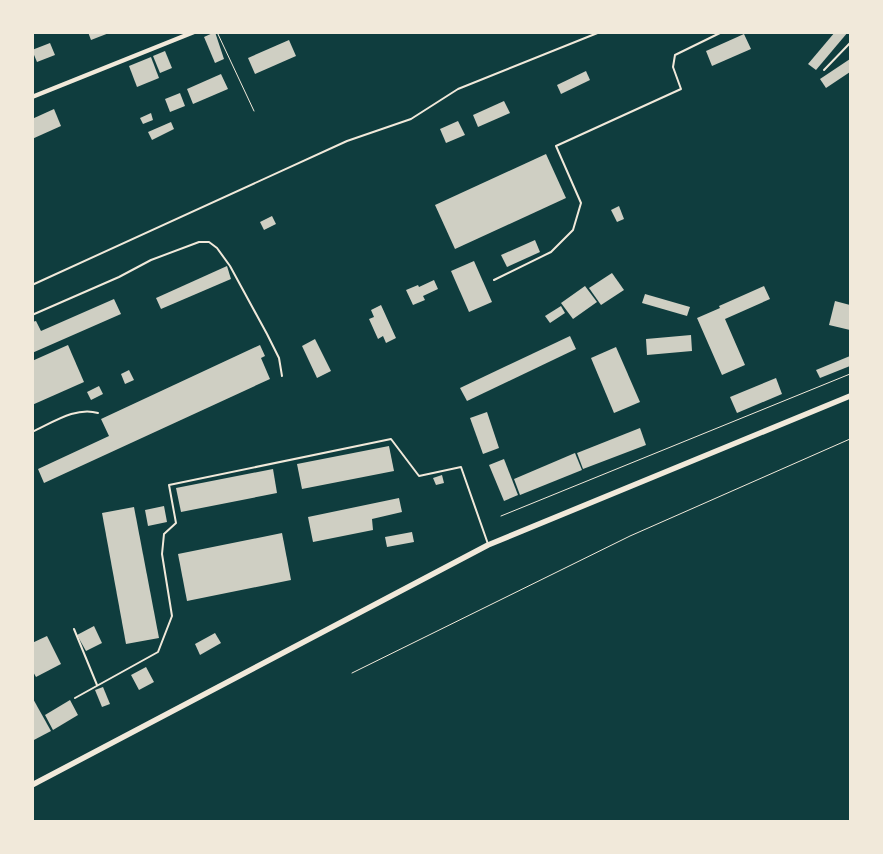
<svg xmlns="http://www.w3.org/2000/svg" width="883" height="854" font-family="Montserrat,sans-serif">
<style>
.building{fill:#cfcfc3}
.lines{fill:none;stroke-linecap:round;stroke-linejoin:round}
.path{stroke:#f1e9da;stroke-width:1}
.service{stroke:#f1e9da;stroke-width:2}
.minor{stroke:#f1e9da;stroke-width:4.5}
.tertiary{stroke:#f1e9da;stroke-width:5.5}
</style>
<rect width="100%" height="100%" fill="#0f3d3e"/>
<g class="building">
<path d="M88,32H109V33L91,40Z"/>
<path d="M215,32L224,59L215,63L204,37Z"/>
<path d="M835,32H848L816,70L808,64Z"/>
<path d="M744,34L751,49L712,66L706,51Z"/>
<path d="M289,40L296,56L255,74L248,58Z"/>
<path d="M50,43L55,55L37,62L32,50Z"/>
<path d="M165,51L172,68L160,73L153,56Z"/>
<path d="M151,57L159,78L137,87L129,66Z"/>
<path d="M850,59V72L826,88L820,79Z"/>
<path d="M586,71L590,80L561,94L557,85Z"/>
<path d="M221,74L228,89L193,104L187,89Z"/>
<path d="M180,93L185,106L170,112L165,99Z"/>
<path d="M504,101L510,113L478,127L473,115Z"/>
<path d="M54,109L61,126L32,139V119Z"/>
<path d="M151,113L153,120L143,124L140,118Z"/>
<path d="M458,121L465,135L446,143L440,129Z"/>
<path d="M171,122L174,129L152,140L148,132Z"/>
<path d="M546,154L566,198L455,249L435,205Z"/>
<path d="M619,206L624,219L617,222L611,210Z"/>
<path d="M272,216L276,224L264,230L260,222Z"/>
<path d="M535,240L540,252L507,267L501,255Z"/>
<path d="M474,261L492,302L469,312L451,271Z"/>
<path d="M227,266L231,279L161,309L156,298Z"/>
<path d="M612,273L624,290L601,305L589,288Z"/>
<path d="M434,280L438,289L423,296L425,300L413,305L406,290L418,285L419,287Z"/>
<path d="M585,286L597,302L573,319L561,303Z"/>
<path d="M764,286L770,299L725,319L745,365L722,375L697,318L720,308L719,306Z"/>
<path d="M645,294L690,307L687,316L642,303Z"/>
<path d="M114,299L121,314L32,353V322L36,321L41,331Z"/>
<path d="M835,301L850,305V330L829,325Z"/>
<path d="M381,305L396,338L386,343L383,336L378,339L369,319L374,317L371,310Z"/>
<path d="M561,306L565,313L550,323L545,316Z"/>
<path d="M691,335L692,351L647,355L646,339Z"/>
<path d="M570,336L576,349L467,401L460,388Z"/>
<path d="M315,339L331,371L317,378L302,346Z"/>
<path d="M68,345L84,382L32,405V361Z"/>
<path d="M260,345L265,356L261,358L270,379L44,483L38,469L109,436L101,419Z"/>
<path d="M616,347L640,402L614,413L591,358Z"/>
<path d="M850,356V366L820,378L816,370Z"/>
<path d="M129,370L134,380L125,384L121,374Z"/>
<path d="M776,378L782,394L737,413L730,397Z"/>
<path d="M99,386L103,394L91,400L87,392Z"/>
<path d="M487,412L499,448L483,454L470,418Z"/>
<path d="M640,428L646,445L583,469L577,453Z"/>
<path d="M389,446L394,471L302,489L297,464Z"/>
<path d="M575,453L582,470L520,495L514,479Z"/>
<path d="M504,459L518,495L504,501L489,465Z"/>
<path d="M273,469L277,493L181,512L176,488Z"/>
<path d="M442,475L444,483L436,485L433,478Z"/>
<path d="M399,498L402,512L372,519L373,530L313,542L308,517Z"/>
<path d="M164,506L167,522L148,526L145,510Z"/>
<path d="M134,507L159,638L126,644L102,513Z"/>
<path d="M412,532L414,542L387,547L385,537Z"/>
<path d="M282,533L291,580L187,601L178,554Z"/>
<path d="M94,626L102,643L86,651L77,635Z"/>
<path d="M215,633L221,643L200,655L195,644Z"/>
<path d="M47,636L61,664L36,677L32,670V643Z"/>
<path d="M146,667L154,682L139,690L131,675Z"/>
<path d="M103,687L110,704L102,707L95,690Z"/>
<path d="M32,697L51,731L32,741Z"/>
<path d="M70,700L78,715L53,730L45,715Z"/>
</g>
<g class="lines">
<g class="path">
<path d="M217,32L254,111"/>
<path d="M501,516L850,374"/>
<path d="M352,673L630,536L850,439"/>
</g>
<g class="service">
<path d="M824,70L850,43"/>
<path d="M494,280L551,252L573,230L581,203L556,146L681,89L673,67L675,55L722,32"/>
<path d="M32,285L347,141L411,119L458,89L600,32"/>
<path d="M32,315L119,277L151,260L199,242H209L217,248L230,266L267,334L279,358L282,376"/>
<path d="M32,432C52,423 76,406 98,413"/>
<path d="M74,629L97,685"/>
<path d="M75,698L158,652L172,616L162,554L164,534L176,523L169,485L391,439L419,476L461,467L488,544"/>
</g>
<path class="minor" d="M32,97L194,32"/>
<path class="tertiary" d="M32,785L488,545L850,396"/>
</g>
<rect width="883" height="854" fill="none" stroke="#f1e9da" stroke-width="68"/>
</svg>
